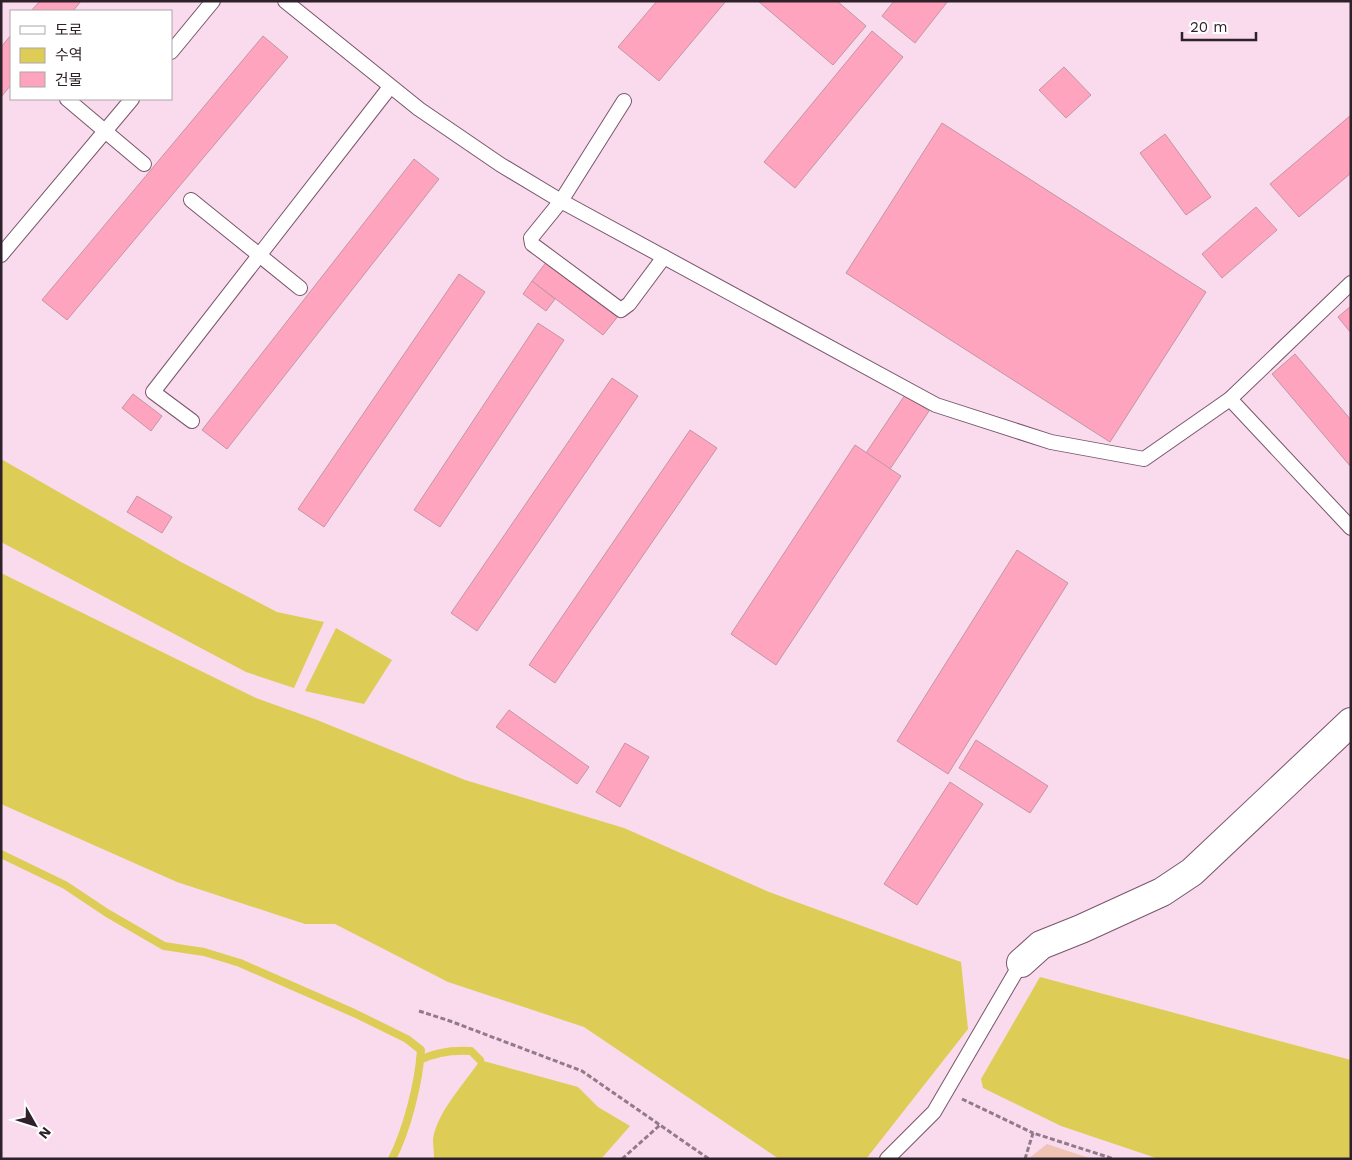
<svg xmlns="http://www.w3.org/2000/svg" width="1352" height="1160" font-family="'Work Sans','Noto Sans KR',sans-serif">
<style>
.green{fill:#f0c4b4}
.water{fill:#ddcd56}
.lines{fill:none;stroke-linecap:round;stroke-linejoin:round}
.stream{stroke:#ddcd56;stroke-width:8}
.building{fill:#ffa4be;stroke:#c296a2}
.service-casing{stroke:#78566b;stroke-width:16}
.minor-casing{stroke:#78566b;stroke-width:30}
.path{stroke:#927b89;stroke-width:3;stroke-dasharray:5 2.5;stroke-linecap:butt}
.service{stroke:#fff;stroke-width:14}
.minor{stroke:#fff;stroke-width:28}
</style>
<rect width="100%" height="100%" fill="#fadaed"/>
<path class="green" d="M1047,1144L1092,1159H1028Z"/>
<g class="water">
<path d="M1,459L181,562L277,612L324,622L294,688L246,672L1,542Z"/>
<path d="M1,573L256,698L317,720L465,780L624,828L769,892L961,962L968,1029L866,1159H779L584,1027L448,982L335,924H305L177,882L1,804Z"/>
<path d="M336,628L392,660L364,704L305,691Z"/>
<path d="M1040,977L1351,1060V1159H1159L1061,1126L983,1088L981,1079Z"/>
<path d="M480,1060L578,1087L598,1107L630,1126L601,1159H434C434,1152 433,1145 433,1139C438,1110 464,1085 480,1060Z"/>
</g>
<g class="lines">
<g class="stream">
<path d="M1,854L65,885L107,913L164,946L204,952L240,963L354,1013L407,1039L421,1050C419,1082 407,1130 392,1159"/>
<path d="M420,1060C436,1052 454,1050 471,1051L480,1060"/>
</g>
</g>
<g class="building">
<path d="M40,1H81L73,11H31Z"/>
<path d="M657,1H726L659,81L618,47Z"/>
<path d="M758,1H837L866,26L833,65Z"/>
<path d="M894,1H948L915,43L882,16Z"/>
<path d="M872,31L903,57L795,188L764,162Z"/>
<path d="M11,35V85L1,97V47Z"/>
<path d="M263,36L288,57L67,320L42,300Z"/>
<path d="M1064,67L1091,95L1066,118L1039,90Z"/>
<path d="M1351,115V173L1299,217L1270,184Z"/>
<path d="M942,123L1206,292L1110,442L846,273Z"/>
<path d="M1165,134L1211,197L1186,215L1140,153Z"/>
<path d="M414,159L439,179L227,449L202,430Z"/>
<path d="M1256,207L1277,230L1222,278L1202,254Z"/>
<path d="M547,261L619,315L603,335L532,281Z"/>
<path d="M459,274L485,292L324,527L298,509Z"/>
<path d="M532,281L555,299L546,311L523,294Z"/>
<path d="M1351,306V333L1338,317Z"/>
<path d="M538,323L564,340L440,527L414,510Z"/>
<path d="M1295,354L1351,420V467L1272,374Z"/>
<path d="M612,378L638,396L477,631L451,613Z"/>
<path d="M133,394L162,416L151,431L122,408Z"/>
<path d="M905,395L929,411L890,469L866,453Z"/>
<path d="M690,430L717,448L555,683L529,665Z"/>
<path d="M855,445L901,476L776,665L731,634Z"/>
<path d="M137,496L172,517L162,533L127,512Z"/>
<path d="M1017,550L1068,583L948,774L897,741Z"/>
<path d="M509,710L589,767L577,784L496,727Z"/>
<path d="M976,740L1048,786L1030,813L959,768Z"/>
<path d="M625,743L649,757L620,807L596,792Z"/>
<path d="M950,782L983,804L917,905L884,884Z"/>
</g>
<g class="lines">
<defs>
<g id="service">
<path d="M285,1L419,109L501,165L561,201L936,405L1051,442L1144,459L1230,399L1351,283"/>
<path d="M171,52L213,1"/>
<path d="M67,99L144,164"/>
<path d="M624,101L561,201L531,238L532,244L621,310L629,304L664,257"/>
<path d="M191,200L300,288"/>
<path d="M1,255L132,99"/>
<path d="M1230,399L1351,528"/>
<path d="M192,421L153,392L390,87"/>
<path d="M887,1159L934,1112L1021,963"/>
</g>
<path id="minor" d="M1021,963L1041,945L1081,929L1162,892L1192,872L1351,722"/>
</defs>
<use href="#service" class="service-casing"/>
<use href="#minor" class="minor-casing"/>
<g class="path">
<path d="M419,1011L450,1021L582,1071L709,1159"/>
<path d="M962,1099L1033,1133"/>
<path d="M622,1159L660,1125"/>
<path d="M1025,1159L1033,1133L1114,1159"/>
</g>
<use href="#service" class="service"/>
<use href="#minor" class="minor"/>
</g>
<rect width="1352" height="1160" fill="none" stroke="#2f212a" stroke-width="5"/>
<rect x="10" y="10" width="162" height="90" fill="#ffffff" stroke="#aca6aa"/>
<rect x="20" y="26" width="25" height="8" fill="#ffffff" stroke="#aca6aa"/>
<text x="55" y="35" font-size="15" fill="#2f212a">도로</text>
<rect x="20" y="48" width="25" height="15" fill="#ddcd56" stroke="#aca6aa"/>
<text x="55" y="60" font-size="15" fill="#2f212a">수역</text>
<rect x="20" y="72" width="25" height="15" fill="#ffa4be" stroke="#aca6aa"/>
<text x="55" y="85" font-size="15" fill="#2f212a">건물</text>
<g transform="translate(35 1125) rotate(129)" stroke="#ffffff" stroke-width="4" paint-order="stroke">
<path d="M0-4L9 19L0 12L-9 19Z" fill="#2f212a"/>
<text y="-8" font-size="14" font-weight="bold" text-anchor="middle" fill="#2f212a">N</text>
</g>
<path d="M1182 32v8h74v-8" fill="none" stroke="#2f212a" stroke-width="2.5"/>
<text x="1190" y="32" font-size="15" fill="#2f212a" stroke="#ffffff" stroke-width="4" paint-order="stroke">20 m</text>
</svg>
